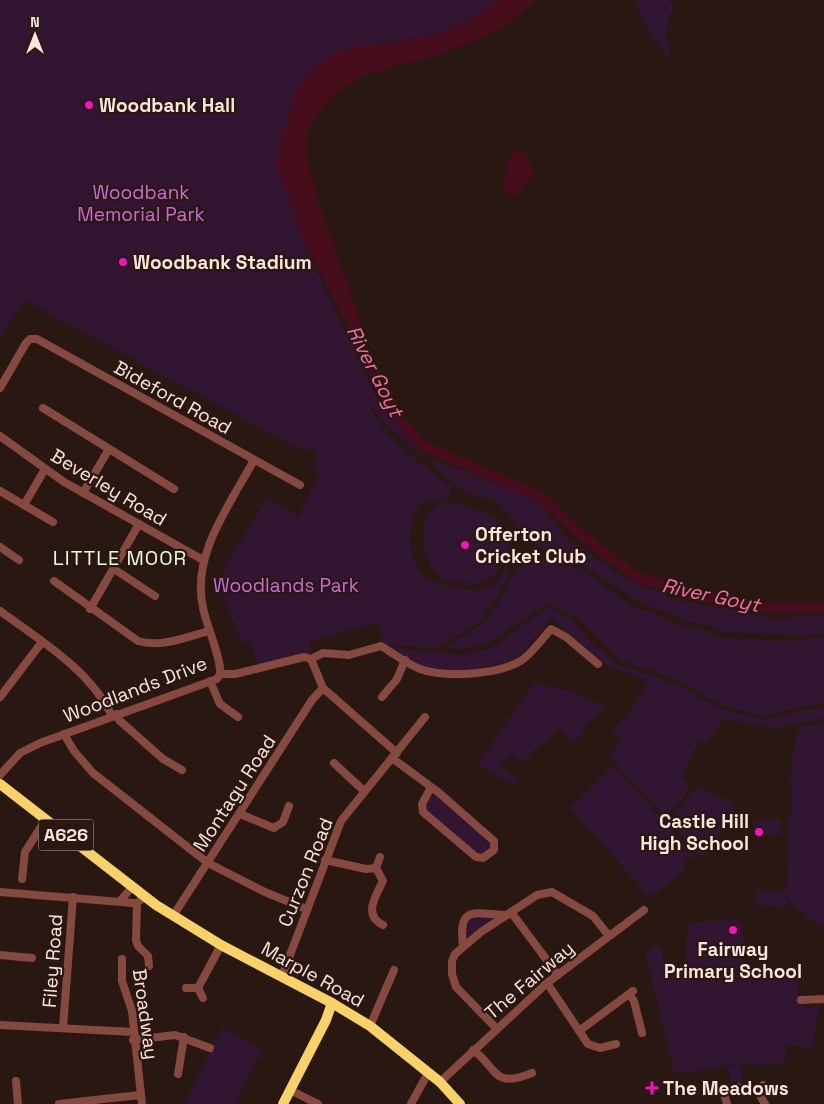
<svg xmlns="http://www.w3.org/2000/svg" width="824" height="1104" font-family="'Space Grotesk',sans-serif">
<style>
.green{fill:#321530}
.water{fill:#460d1c}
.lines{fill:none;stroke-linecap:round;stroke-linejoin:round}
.river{stroke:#460d1c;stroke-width:10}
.minor{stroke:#85493f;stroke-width:8}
.major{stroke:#f8d267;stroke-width:10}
.poi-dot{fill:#f411c4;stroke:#291812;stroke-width:2}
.labels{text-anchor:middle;stroke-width:4.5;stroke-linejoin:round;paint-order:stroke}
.shield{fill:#291812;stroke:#bda69f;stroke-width:1}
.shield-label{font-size:18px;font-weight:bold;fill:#fde3db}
.poi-label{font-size:19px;font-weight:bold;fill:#fde3db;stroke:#291812;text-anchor:start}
.park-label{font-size:19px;fill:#cb69db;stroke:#291812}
.street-label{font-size:19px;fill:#fde3db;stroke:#291812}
.water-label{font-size:20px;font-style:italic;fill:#f86ea9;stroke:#291812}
.neighbourhood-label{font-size:20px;letter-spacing:1px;fill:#eefddd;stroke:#291812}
</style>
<rect width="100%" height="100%" fill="#291812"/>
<g class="green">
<path d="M0,0H500C460,31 414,42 363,45L275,161L302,239L376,397L424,457L513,489L542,505L566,538L623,577L672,598L771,618L824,616V633L805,636L718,631L707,625L683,620L636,600L589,569L551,554L524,537L511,516L494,500L465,493L384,423L368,402C373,429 430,471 453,488L443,501H424C407,517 405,559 423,575C436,586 474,594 490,587C500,582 504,572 507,562L509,577L479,622L441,646L429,648L385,644L376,623L310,641L311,654L258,667L251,641L242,643L223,596L224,567L267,499L298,516L320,474L311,462L317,456L312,447L305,452L24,300L0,339Z"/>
<path d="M635,0H670L673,8C663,32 664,43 675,67L648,30Z"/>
<path d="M444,502C458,502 493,514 501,524C515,539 508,563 494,575C484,584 474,585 462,583C455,582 446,581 440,577C419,562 415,509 444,502Z"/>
<path d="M548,558L585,571L630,606L652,612L679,626L702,629L717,637L778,641L824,638V702L761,716L725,706L678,680L621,660L577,618L548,603L486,644L463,649L445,648L481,625L493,612L517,568Z"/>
<path d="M549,607L572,621L594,645L618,664L675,684L722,709L762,720L824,707V719L794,724L780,729L723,719L708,743L699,740L681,779L689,783L688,790L669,814L662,813L608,755L623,741L612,731L631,710L648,682L603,663L551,618L516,660L472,670L445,671L421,666L387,647L463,655L489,649Z"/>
<path d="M535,682L574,692L606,706L581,728L585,733L573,743L558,730L521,763L511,755L500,766L511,775L514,773L516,781L510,784L478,764Z"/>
<path d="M824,723V930L788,900L787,894V907L756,906V891H787L788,814L792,813C791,784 788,755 800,727Z"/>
<path d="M613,766L700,861L688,856L682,874L655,894L646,893L570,808Z"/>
<path d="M696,786L728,800L735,809L711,851L702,858L672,825L671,820Z"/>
<path d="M431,787L495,843L483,858L423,812Z"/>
<rect x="754" y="820" width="27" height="15"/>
<path d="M471,916H496V920L469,939L463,938V924Z"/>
<path d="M715,920H738L743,924V967H798L799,1003L807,1004V1008H814L815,1004L820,1003L812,1049L786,1044L785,1063L725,1066L690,1072L674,1073L645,954L660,943L665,966L686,967L687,924Z"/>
<path d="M222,1027L262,1049L235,1104H184Z"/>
<path d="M741,1066L743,1083L731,1082L728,1067Z"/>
</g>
<g class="water">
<path d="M500,0H537L514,20L482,38L421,61L401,64L360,77L331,97L308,129L306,154L318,200L360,320L363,354L302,239L275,161L295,92L310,71L336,53L363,45L402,42L435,33L469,20Z"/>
<path d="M515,148L527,155L535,175L516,196L508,194L502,189L511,154Z"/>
</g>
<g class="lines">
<path class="river" d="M358,341L401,422L424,446L543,498L581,535L637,577L705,597L780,609L824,607"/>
<g class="minor">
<path d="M0,388L26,343L30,339H37L300,485"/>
<path d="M43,408L174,489"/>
<path d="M0,436L64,482L203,560"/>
<path d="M0,491L53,522"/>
<path d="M83,493L109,449"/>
<path d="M24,505L45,469"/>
<path d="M0,547L19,560"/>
<path d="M114,569L155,596"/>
<path d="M54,581L138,641C162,648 186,637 209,631"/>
<path d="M90,609L139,524"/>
<path d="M0,611C40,640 90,670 112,716"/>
<path d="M311,659L323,688L397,753"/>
<path d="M220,674H235L304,657L311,659L323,653L349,655L381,646C393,653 407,664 420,669C445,678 500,675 522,660C533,652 542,639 551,629L566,637L598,664"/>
<path d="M220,674C222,660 206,624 203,608C191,554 230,505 254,460"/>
<path d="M210,681L220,704L238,717"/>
<path d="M0,697L42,642"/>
<path d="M382,697L397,679L405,660"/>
<path d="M116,714L119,720L163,759L182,770"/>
<path d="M64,734L74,751L93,773L208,863L265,892L306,909"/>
<path d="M392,758L438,792L494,841V850L483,858L476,857L423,812L422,804L431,787"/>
<path d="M334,763L364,791"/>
<path d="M0,775L20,753L40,743L217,679L220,674"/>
<path d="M240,814L274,828L283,822L289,806"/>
<path d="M325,860L366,869L376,868L383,881C375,897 363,915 383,925"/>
<path d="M376,868L380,857"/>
<path d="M22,879L25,852L46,819"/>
<path d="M0,892L133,903H137L144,897"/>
<path d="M120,901L132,887"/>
<path d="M137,903L136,940L138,946L148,956L149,966"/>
<path d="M511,912L558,975"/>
<path d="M173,916L312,700L323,688"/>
<path d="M463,947C458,904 473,914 507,915"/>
<path d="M0,955L32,958"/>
<path d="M122,959V981L132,1011L142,1104"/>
<path d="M282,976L341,821L425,717"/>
<path d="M547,983L588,1044L600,1048L616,1044"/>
<path d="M186,988H198L203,998"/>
<path d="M198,988L221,945"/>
<path d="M629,994L634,1001L642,1033"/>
<path d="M801,1000L824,999"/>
<path d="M0,1025L133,1032"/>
<path d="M370,1026L394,970"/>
<path d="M63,1028L73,897"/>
<path d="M496,1028L456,987L452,974V961L455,954L481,932L537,895L552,892L593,916L609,936"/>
<path d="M579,1031L633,991"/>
<path d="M133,1040L175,1035L210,1048"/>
<path d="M473,1050C499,1069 492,1089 532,1073"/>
<path d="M178,1074L184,1037"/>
<path d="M16,1081L18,1104"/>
<path d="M440,1082L547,983L644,910"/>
<path d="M290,1090L318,1104"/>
<path d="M723,1090L727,1104"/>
<path d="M717,1092L737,1087L758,1092L763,1085"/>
<path d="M758,1092L765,1104"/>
<path d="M59,1104L140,1095"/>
<path d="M411,1104L428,1073"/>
</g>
<g class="major">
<path d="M0,784L156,905L221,945L332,1003L370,1026L440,1082L460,1104"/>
<path d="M283,1104L326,1020L332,1003"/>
</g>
</g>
<g class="poi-dot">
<circle cx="89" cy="105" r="5"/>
<circle cx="123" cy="262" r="5"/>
<circle cx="465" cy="545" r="5"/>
<circle cx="759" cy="832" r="5"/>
<circle cx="733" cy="930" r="5"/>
<path d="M649.5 1080.5h5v5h5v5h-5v5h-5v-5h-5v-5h5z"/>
</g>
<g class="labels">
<rect class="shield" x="38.5" y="819.5" width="55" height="31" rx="4"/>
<g class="shield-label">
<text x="66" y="841">A626</text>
</g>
<g class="poi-label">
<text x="99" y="112">Woodbank Hall</text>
<text x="133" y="269">Woodbank Stadium</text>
<text x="475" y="541">Offerton<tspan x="475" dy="22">Cricket Club</tspan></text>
<text x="749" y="828" text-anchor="end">Castle Hill<tspan x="749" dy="22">High School</tspan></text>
<text x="733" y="956" text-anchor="middle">Fairway<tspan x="733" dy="22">Primary School</tspan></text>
<text x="663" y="1095">The Meadows</text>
</g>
<g class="park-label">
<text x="141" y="199">Woodbank<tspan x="141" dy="22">Memorial Park</tspan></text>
<text x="286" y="592">Woodlands Park</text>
</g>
<g class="street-label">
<text transform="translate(173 397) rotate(29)" y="7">Bideford Road</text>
<text transform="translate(109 487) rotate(31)" y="7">Beverley Road</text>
<text transform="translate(135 689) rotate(-21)" y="7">Woodlands Drive</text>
<text transform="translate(234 793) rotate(-57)" y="7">Montagu Road</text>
<text transform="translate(305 872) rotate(-68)" y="7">Curzon Road</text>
<text transform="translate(52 961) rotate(-86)" y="7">Filey Road</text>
<text transform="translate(313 974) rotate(29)" y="7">Marple Road</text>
<text transform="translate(529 980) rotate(-40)" y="7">The Fairway</text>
<text transform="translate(146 1014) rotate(82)" y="7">Broadway</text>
</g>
<g class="water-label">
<text transform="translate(375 371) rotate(63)" y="7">River Goyt</text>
<text transform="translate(711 595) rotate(12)" y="7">River Goyt</text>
</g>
<g class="neighbourhood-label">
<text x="120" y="565">LITTLE MOOR</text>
</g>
</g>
<g transform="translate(35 35)" stroke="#291812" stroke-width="4" paint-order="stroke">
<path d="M0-4L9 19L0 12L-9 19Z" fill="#fde3db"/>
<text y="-8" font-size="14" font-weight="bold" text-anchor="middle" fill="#fde3db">N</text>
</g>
</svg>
